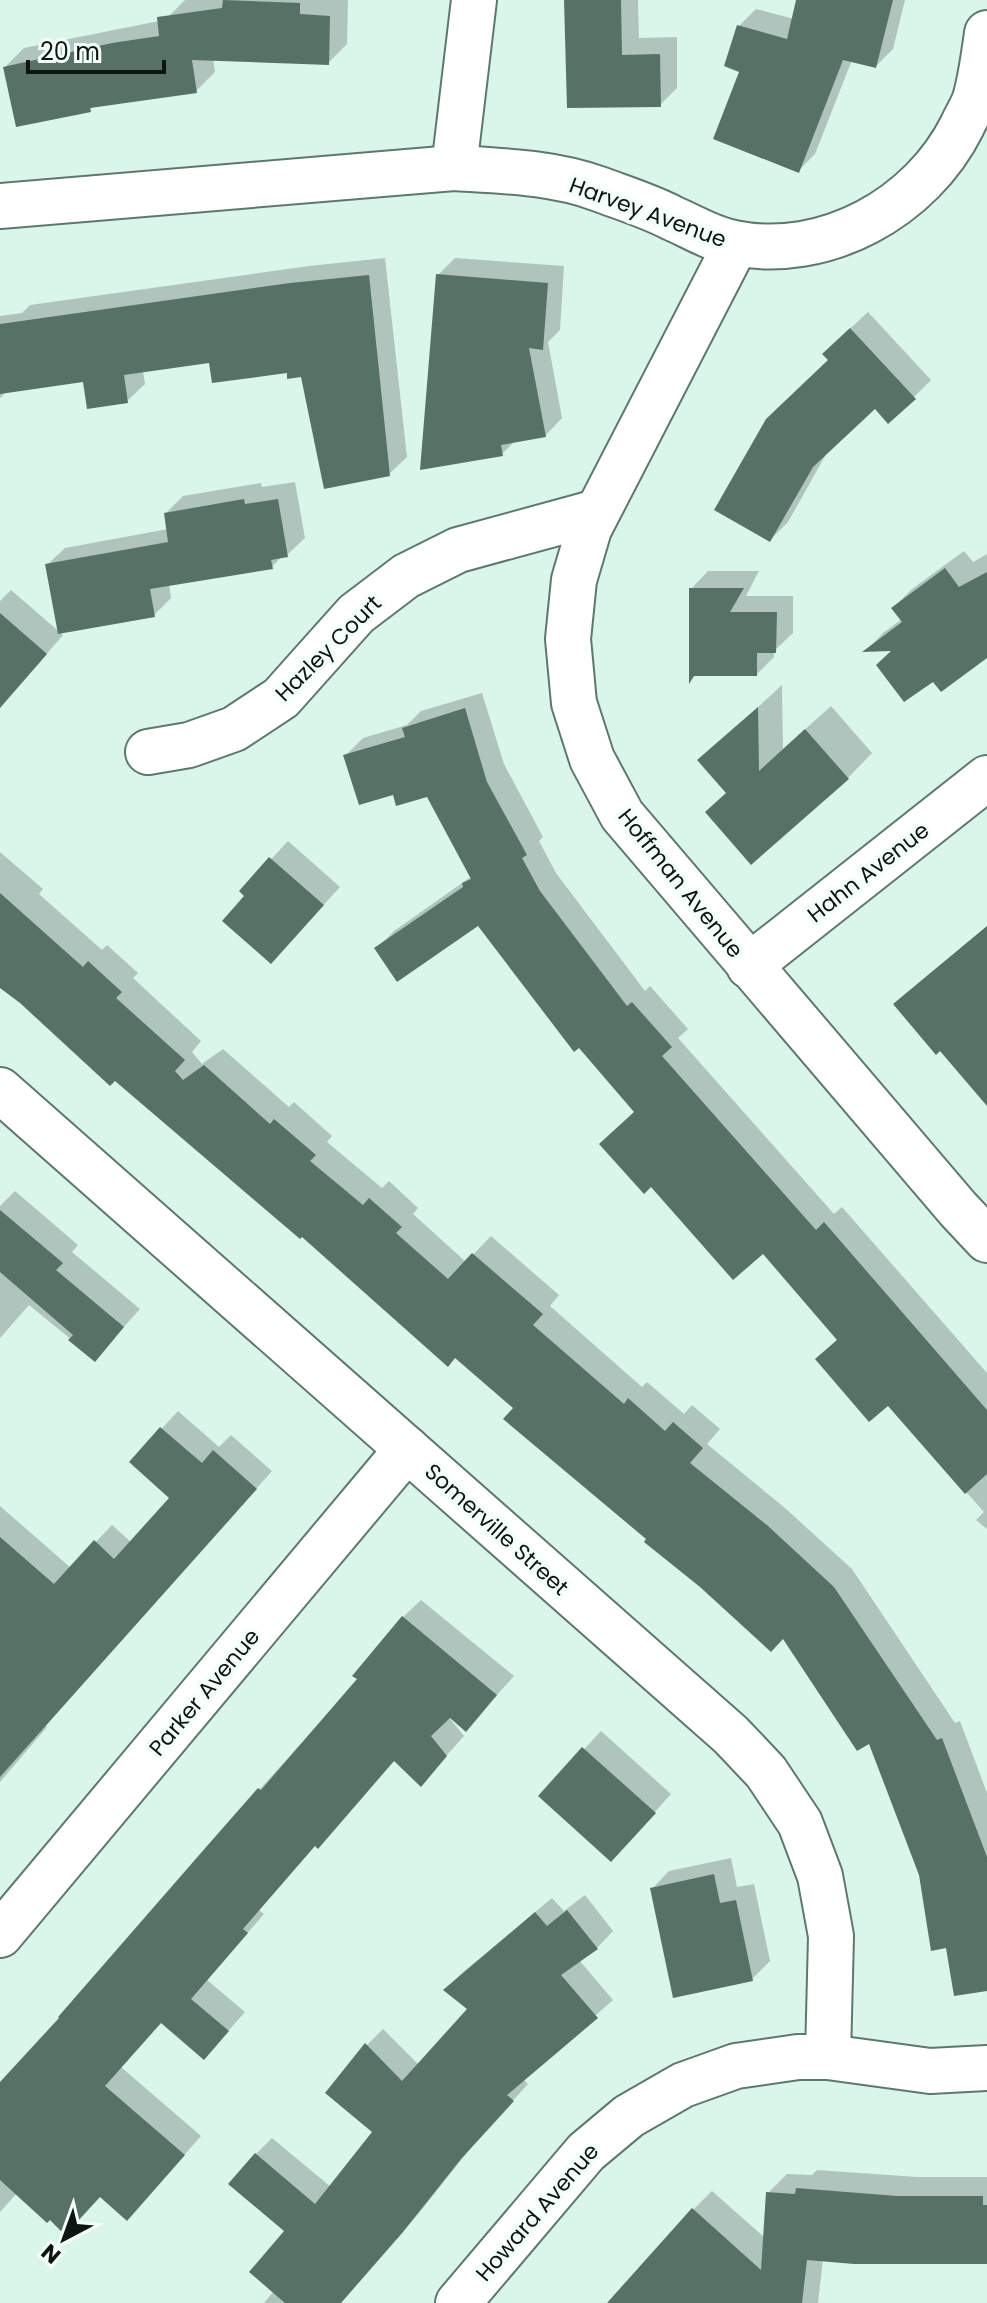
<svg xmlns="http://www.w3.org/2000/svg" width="987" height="2303" font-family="Poppins,sans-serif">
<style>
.shadow{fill:#0003}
.building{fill:#587167}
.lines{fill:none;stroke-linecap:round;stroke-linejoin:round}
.minor-casing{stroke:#5f786e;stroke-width:48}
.minor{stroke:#fff;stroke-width:44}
.labels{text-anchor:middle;stroke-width:8;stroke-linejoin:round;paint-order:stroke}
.street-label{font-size:22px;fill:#0b1511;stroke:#f4fffa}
</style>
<rect width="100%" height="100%" fill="#daf6eb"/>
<g class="shadow">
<path d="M185,0H348L347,44L328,63L213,58L215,72L196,91L95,105L90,110L5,67L24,48L159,21L168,17Z"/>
<path d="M566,0H638L639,38L677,37V88L660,105Z"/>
<path d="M798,0H905L893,49L876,66L852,60L815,154L798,171L742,71L739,26L756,9L794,19Z"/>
<path d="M385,258L407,457L389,474L303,375L288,371L211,360L143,371L145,384L127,401L85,379L7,391L0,398V316L22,313L30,305L309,266Z"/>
<path d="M455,258L564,266L560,330L548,342L562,418L545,436L515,441L502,454L438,275Z"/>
<path d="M868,312L931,380L914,397L875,406L829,449L788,522L770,540L842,336Z"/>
<path d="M295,482L305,538L287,555L282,556L272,567L169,584L171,598L154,615L47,565L65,548L168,529L166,513L183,496L261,483L262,487Z"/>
<path d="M964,551L973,562L987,554V656L934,679L894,649L867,650L883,633L902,619L893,608L912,589Z"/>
<path d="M708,571H759L746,596H793V633L774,651V657L757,674H697L691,679V589Z"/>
<path d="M11,590L63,635L23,681L0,698V601Z"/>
<path d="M782,685L783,749L831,706L872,753L848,778L728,792L700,760Z"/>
<path d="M482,693L504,764L543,837L539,841L556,873L645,991L650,986L688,1029L678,1038L834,1214L842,1207L987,1373V1529L976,1520L984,1512L888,1404L817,1359L839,1338L636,1112L479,923L377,948L394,931L472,876L428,795L394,792L346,755L363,738L407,725L421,711Z"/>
<path d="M288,841L340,887L288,944L242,891Z"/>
<path d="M0,852L43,889L39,894L102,950L107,945L138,973L133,978L201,1041L192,1052L202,1064L223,1049L289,1107L294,1102L332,1136L327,1142L382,1188L389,1181L418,1208L413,1214L466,1262L491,1236L559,1295L550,1306L642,1387L647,1382L684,1414L692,1405L720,1429L707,1444L785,1508L852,1569L955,1723L960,1721L987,1793V1989L948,1946L870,1741L784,1636L648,1539L516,1408L456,1356L302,1234L0,984Z"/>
<path d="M15,1191L78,1245L72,1252L140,1309L95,1359L29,1305L0,1338V1206Z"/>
<path d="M178,1411L219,1447L231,1435L272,1471L46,1725L47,1727L0,1782V1506L71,1568L112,1525L132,1543L172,1498L131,1462Z"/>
<path d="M421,1600L514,1676L466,1729L446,1714L464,1736L421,1784L395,1760L316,1844L259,1910L264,1914L207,1980L245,2012L221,2039L162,2021L121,2067L201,2136L145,2200L101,2195L17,2193L0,2212V2086L260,1789L359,1679L403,1617Z"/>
<path d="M601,1731L671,1794L628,1842L541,1796Z"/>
<path d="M731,1858L737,1887L754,1884L770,1961L752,1979L652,1889L669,1871Z"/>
<path d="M585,1895L613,1931L597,1948L579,1960L613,2000L523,2079L528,2084L477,2140L419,2213L340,2303H264L274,2291L287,2231L256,2154L272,2138L331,2187L375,2132L328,2093L367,2045L383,2029L419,2065L470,2009L446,1989L462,1973L552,1898L564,1911Z"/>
<path d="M817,2170L917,2177H987V2262L823,2259L818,2303H629L693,2210L712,2191L765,2238L768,2193L787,2174L812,2175Z"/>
</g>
<g class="building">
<path d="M223,0L300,3V14L330,16L329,65L192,60L197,93L90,108L91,112L16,127L3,67L112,43L159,36L157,17L222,8Z"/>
<path d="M564,0H621L622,55L660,54L661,107L567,108Z"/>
<path d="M796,0H893L876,68L843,60L799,173L713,139L739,72L724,66L737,25L787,39Z"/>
<path d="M436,274L548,283L543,350L529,348L546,437L501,445L503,456L420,470Z"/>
<path d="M369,275L390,476L324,489L301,377L287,379V373L212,383L209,363L124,375L128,403L87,409L83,382L0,394V324L290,283Z"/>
<path d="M850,328L916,399L888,424L875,409L813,467L770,542L714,510L766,419L828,360L822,354Z"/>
<path d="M244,499L245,504L278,499L288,557L271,560L273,569L150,589L155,617L58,634L45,564L168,542L164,513Z"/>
<path d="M945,568L959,587L987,572V658L941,692L933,682L904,702L876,665L891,651L862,652L902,622L891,608Z"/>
<path d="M689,588H744L730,612H777L776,653H757V676H694L689,684Z"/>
<path d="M0,613L47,654L0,708Z"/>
<path d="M758,707L759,771L805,729L849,779L751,865L705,812L726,793L697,760Z"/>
<path d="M465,708L487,782L527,855L522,858L540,891L627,1006L632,1002L672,1047L662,1056L816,1230L824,1222L987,1410V1474L965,1494L888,1406L869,1422L815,1359L837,1340L763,1254L733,1280L651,1187L644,1194L599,1144L634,1112L579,1048L574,1052L478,926L397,982L374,948L463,887L462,883L471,879L427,797L396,806L393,795L359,805L343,755L405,737L402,728Z"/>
<path d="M269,857L324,905L271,964L222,921L244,896L239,891Z"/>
<path d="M0,893L83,967L88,961L122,992L116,998L185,1060L175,1071L183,1080L204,1065L270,1124L274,1119L316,1155L310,1161L363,1205L369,1198L402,1227L396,1233L448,1279L472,1253L543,1314L533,1325L624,1404L628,1398L665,1431L673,1422L703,1448L690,1463L768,1526L834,1587L937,1740L942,1738L987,1857V1991L954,1996L946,1948L931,1951L919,1875L869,1744L857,1751L783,1639L771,1652L700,1587L644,1542L646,1539L503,1419L513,1408L455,1358L448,1367L302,1237L300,1239L115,1081L110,1086L20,1003L0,988Z"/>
<path d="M987,926V1106L940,1051L936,1055L893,1004Z"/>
<path d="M0,1210L63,1263L56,1270L124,1327L95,1362L68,1340L73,1335L0,1272Z"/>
<path d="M160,1427L202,1463L213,1450L257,1489L0,1777V1537L54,1584L94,1540L114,1559L169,1498L129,1462Z"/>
<path d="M402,1616L497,1695L466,1732L450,1718L431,1736L447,1756L421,1787L394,1761L318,1849L315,1846L243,1929L248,1933L191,1999L229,2031L204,2060L161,2023L105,2086L185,2155L127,2221L100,2197L65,2235L50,2220L47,2223L0,2180V2082L59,2018L58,2017L207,1846L258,1788L261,1790L357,1679L352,1676Z"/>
<path d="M582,1747L656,1813L611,1862L538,1796Z"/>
<path d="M714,1874L720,1903L736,1900L753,1981L673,1998L650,1888Z"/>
<path d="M567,1910L598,1949L561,1975L598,2018L507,2095L514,2101L461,2159L403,2232L341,2303H285L249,2272L284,2231L228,2184L255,2153L315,2204L372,2132L325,2093L365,2043L402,2081L467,2009L443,1990L535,1912L547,1926Z"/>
<path d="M796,2188L897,2196H983V2205H987V2264H854L807,2260L802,2303H607L692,2208L761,2270L766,2192L795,2194Z"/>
</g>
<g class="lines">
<defs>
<g id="minor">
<path d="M454,168L474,0"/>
<path d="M0,206L454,168C502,171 553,172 599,189C623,198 649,206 672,218C693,227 711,239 734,243C825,261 921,208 962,126C966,117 972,108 975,99C981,78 984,55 987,33"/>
<path d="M736,244L589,529L574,580L568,639L574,703L592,759L622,815L958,1209L987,1240"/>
<path d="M148,752L189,745L234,729L281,698L356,614L406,576L458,550L597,512"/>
<path d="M749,966L987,778"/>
<path d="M0,1090L731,1735L766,1772L800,1823L820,1876L831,1936L828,2057"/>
<path d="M0,1935L407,1449"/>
<path d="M458,2303L586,2152L629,2116L683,2085L736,2066L798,2057H828L930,2071L987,2068"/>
</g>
</defs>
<use href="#minor" class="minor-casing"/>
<use href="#minor" class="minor"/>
</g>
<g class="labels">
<g class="street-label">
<text transform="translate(648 212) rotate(20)" y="8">Harvey Avenue</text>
<text transform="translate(328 648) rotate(-45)" y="8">Hazley Court</text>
<text transform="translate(868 872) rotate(-38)" y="8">Hahn Avenue</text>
<text transform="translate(681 883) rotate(51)" y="8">Hoffman Avenue</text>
<text transform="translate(497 1529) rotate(42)" y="8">Somerville Street</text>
<text transform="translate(204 1692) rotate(-50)" y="8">Parker Avenue</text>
<text transform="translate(537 2212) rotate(-49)" y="8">Howard Avenue</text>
</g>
</g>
<g transform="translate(64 2239) rotate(221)" stroke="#f4fffa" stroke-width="6" paint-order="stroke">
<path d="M0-6L14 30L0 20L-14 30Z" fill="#0b1511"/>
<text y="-12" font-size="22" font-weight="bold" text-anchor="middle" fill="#0b1511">N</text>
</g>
<path d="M28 60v12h136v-12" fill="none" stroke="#0b1511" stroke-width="4"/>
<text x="40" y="60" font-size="24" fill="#0b1511" stroke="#f4fffa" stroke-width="6" paint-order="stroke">20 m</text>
</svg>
